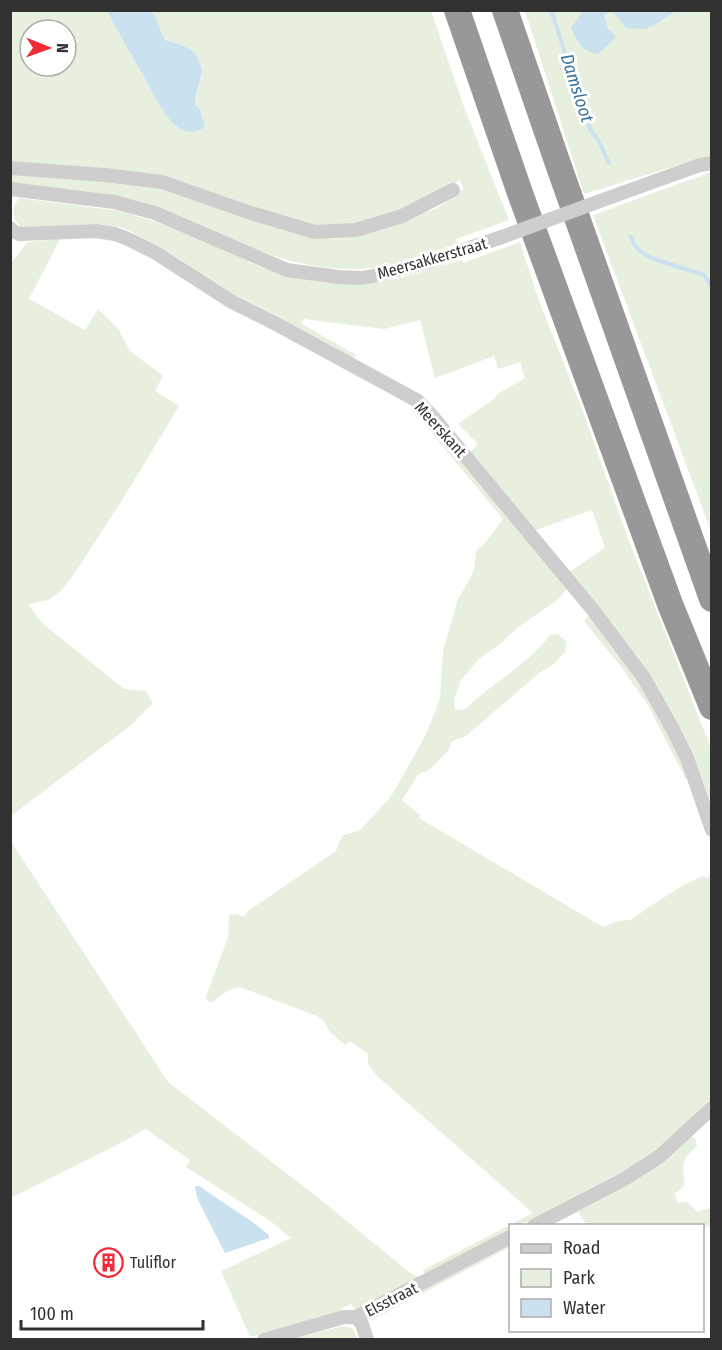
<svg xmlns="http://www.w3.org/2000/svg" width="722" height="1350" font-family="'Fira Sans Condensed',sans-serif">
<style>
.green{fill:#e7efdf;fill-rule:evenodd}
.water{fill:#cae1ef}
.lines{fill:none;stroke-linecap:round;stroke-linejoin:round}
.stream{stroke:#cae1ef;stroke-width:4}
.street{stroke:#cecece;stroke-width:14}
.highway{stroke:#989898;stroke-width:26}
.street-bridge{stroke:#cecece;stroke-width:14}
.labels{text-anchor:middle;stroke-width:6;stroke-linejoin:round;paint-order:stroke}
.street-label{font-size:16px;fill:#313131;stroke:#fff}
.poi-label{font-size:16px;fill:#313131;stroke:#fff;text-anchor:start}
.water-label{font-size:18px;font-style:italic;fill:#38749b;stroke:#fff}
</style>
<rect width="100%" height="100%" fill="#fff"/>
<g class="green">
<path d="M10,11H107C120,35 134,60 148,84C156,99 163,115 176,126C185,134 197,134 205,125L200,109L195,105C195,94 199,86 201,76C202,72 202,72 201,67C197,47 182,45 165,40C159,30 159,18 150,11H431L464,107L509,220L456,239L458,243C432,252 406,263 379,267C331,274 286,262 242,244C211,232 181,216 150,205C105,190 57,189 11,184V175L46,176L113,180L145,184L175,192L270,225L334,239L354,237L435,209L453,198L463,189L460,180C419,207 362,235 312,227C258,218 209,190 156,178C144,175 131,175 119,173C103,171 86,169 70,168C50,166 30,167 11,167ZM30,30H66V66H30Z"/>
<path d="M525,11H583L571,28L604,47L616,37L608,28L604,15L612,11L626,28L676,11H711V156L695,160L584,194Z"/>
<path d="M711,172H712L711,531L593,215Z"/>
<path d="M19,198L119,211L156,222L195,237L259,266L305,279L327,283L348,284L397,279L462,260L463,263L520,242L538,298L583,412L629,541L711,748V816L690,756L568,573L605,548L592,510L533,531L468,454L478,444L458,424L494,399L499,393L525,378L520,362L498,369L494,356L435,378L420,320L384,329L303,319L302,324L356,355L352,362L213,284L178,258L132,232L120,227L98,224L22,227C11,220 11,208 19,198Z"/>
<path d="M60,239L29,299L85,330L98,309L119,330L130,351L163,376L155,391L179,406L124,497L72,577L60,592L48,600L28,604L42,623L124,689L146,691L153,703L131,725L11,816L10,575L13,573L10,570V264L28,242Z"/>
<path d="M418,410H421L568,588L557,600L517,628L500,644L479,659L461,680L454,699L455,709L459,710L465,709C492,684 527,665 550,635L558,634L566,641L565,652L554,664L539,673L466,736L452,741L448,751L430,769L418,775L402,800L420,815L419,818L603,927L618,921L631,920L649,907L682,886L703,876L707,878L711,876V1099L671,1139L640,1162L522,1225L510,1226V1232L356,1312L351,1304L342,1308L344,1313L250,1337L221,1271L291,1238L269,1220L186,1167L190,1160L146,1129L115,1146L11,1198L10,840L168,1082L316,1196L408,1271L416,1276H425L423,1270L533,1213L377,1076L368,1064V1054L350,1041L345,1045L330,1032L324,1021L317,1016L240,987C226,989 223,995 212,1002H208L206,997L228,937L229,915L236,914L244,917L248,911L336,851L339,842L344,835L360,830L390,798L422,742L434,715L440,698L443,651L457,602L474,570L476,551L486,542L503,519L415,413Z"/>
<path d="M590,615L639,680L690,776L685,778L648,705L620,665L584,621Z"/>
<path d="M691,1137L695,1138L697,1146C679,1163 684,1162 684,1185L678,1191L674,1193L678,1203L687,1202L698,1212L705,1209L711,1208V1229L708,1225L703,1229L702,1226L587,1225L578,1212L552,1225L542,1226Z"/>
<path d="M510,1242V1247L370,1321L365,1315Z"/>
<path d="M343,1326L352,1328L358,1339L289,1340Z"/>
</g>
<g class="water">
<path d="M107,11H150C159,18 159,30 165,40C182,45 197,47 201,67C202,71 202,72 201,76C199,86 195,94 195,105L200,109L205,126C197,134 185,134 176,126C163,115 156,99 148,84C134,60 120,35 107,11Z"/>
<path d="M583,11H612L604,15L608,28L616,37L598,54C583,53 577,41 571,28Z"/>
<path d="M612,11V10L676,11L656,24L645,29L626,28Z"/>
<path d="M195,1186H199L251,1221L269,1235V1238L225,1253L198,1200L196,1193Z"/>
</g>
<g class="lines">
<g class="stream">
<path d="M551,10L591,131L598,140L609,163"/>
<path d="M631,237C635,249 641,252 651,258L704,275L712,287"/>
</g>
<g class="street">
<path d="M10,168L105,175L162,182L251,213L315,232L356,230L402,216L453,190"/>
<path d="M10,189L114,202L155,213L287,270L338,277L362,278L387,273L428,262L502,237"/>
<path d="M622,193L700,165L712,163"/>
<path d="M10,228L14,232L20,234L96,231L115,234L128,239L156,253L232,302L278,325L418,401L433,417L593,610L644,678L672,728L687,758L712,830"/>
<path d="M534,1226L626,1178L660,1156L712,1108"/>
<path d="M356,1317L362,1324L367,1340"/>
<path d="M264,1340L344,1317H356L510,1237"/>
</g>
<g class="highway">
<path d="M457,10L520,193L670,604L712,707"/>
<path d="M505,10L557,161L712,599"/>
</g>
<path class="street-bridge" d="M502,237L622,193"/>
</g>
<defs>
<symbol id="building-ring" viewBox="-11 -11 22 22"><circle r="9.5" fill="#fff" stroke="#f32937" stroke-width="1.5"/><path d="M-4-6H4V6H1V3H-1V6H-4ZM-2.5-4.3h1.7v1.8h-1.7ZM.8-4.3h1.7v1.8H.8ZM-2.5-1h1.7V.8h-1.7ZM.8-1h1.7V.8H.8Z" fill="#f32937"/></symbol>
</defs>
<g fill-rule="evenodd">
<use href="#building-ring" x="92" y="1246" width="33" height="33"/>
</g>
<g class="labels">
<g class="street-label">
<text transform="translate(432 258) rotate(-16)" y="6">Meersakkerstraat</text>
<text transform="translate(441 429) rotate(48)" y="6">Meerskant</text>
<text transform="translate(391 1299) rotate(-27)" y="6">Elsstraat</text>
</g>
<g class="poi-label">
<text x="130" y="1268">Tuliflor</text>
</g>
<g class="water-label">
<text transform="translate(577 88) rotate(72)" y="6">Damsloot</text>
</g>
</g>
<rect width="722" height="1350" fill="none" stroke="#313131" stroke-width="24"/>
<rect x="509" y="1224" width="195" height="108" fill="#ffffff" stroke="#adadad" stroke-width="1.5"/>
<rect x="521" y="1244" width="30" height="9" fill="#cecece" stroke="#adadad" stroke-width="1.5"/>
<text x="563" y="1254" font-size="18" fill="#313131">Road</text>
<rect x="521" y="1269" width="30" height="18" fill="#e7efdf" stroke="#adadad" stroke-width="1.5"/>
<text x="563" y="1284" font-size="18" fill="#313131">Park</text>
<rect x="521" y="1299" width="30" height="18" fill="#cae1ef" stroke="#adadad" stroke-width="1.5"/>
<text x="563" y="1314" font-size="18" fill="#313131">Water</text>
<g transform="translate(48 48) rotate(91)"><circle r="28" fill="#ffffff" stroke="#adadad" stroke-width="1.5"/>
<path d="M0-4.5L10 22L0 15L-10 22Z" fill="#f32937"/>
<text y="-9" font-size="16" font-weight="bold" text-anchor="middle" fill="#313131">N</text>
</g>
<path d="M21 1320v9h182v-9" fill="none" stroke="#313131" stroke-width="3"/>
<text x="30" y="1320" font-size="18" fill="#313131" stroke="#ffffff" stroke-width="4.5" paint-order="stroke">100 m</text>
</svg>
